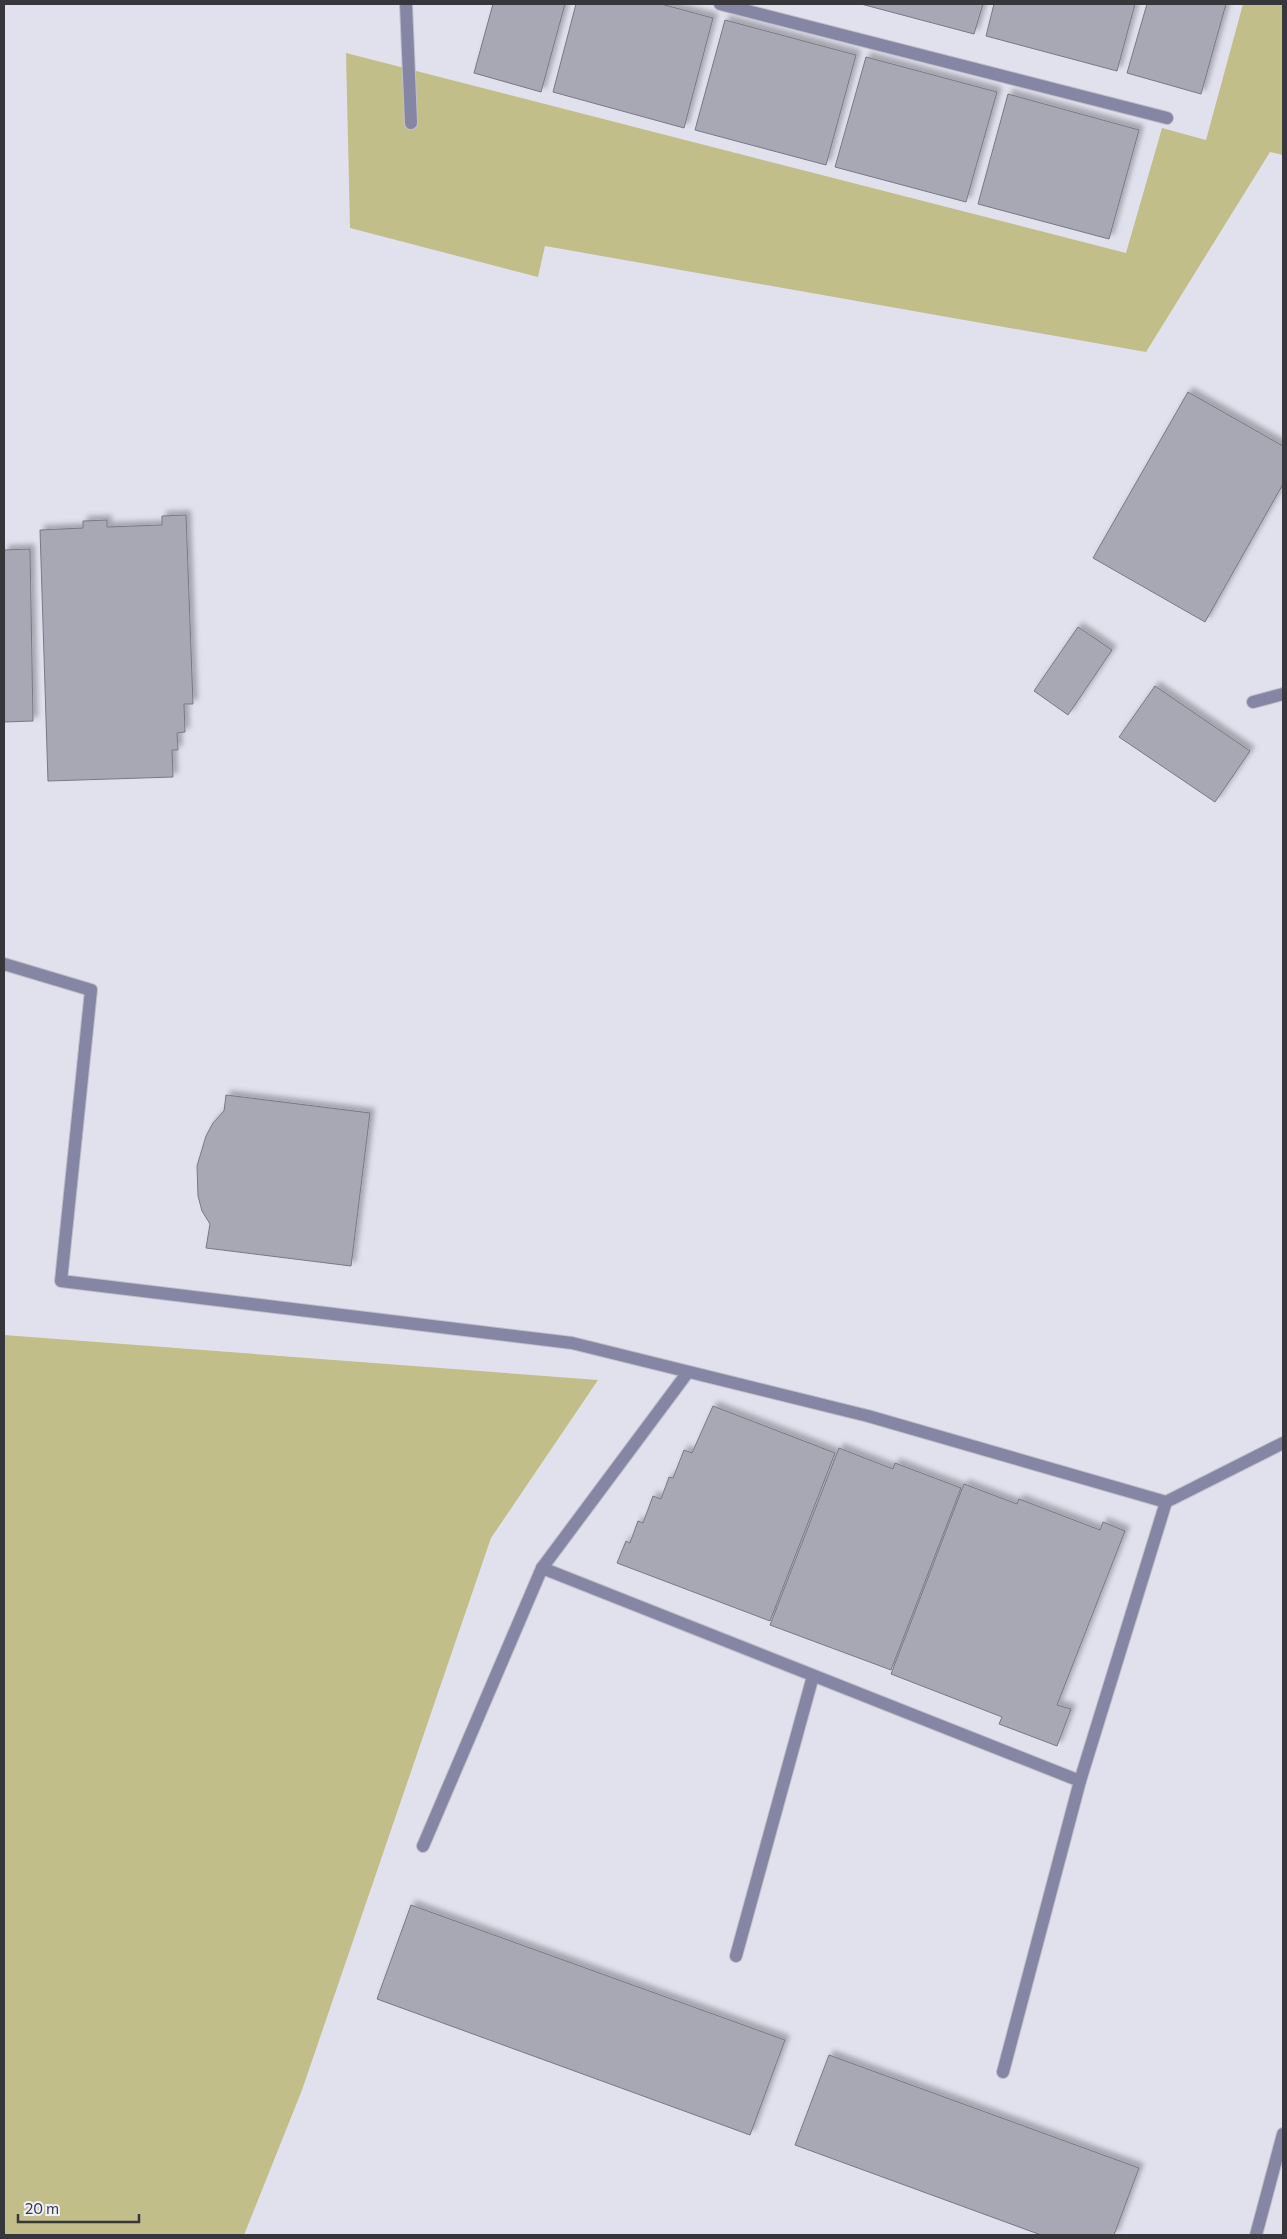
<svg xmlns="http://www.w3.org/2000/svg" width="1287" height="2239" font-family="Commissioner,sans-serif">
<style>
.green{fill:#c2be8a}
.building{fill:#a7a8b4;stroke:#787984;filter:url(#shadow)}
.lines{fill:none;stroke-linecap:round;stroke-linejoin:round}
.minor-casing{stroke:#bfbfca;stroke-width:14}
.minor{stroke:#8586a3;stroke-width:12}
</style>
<defs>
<filter id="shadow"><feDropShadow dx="4.5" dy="-4.5" stdDeviation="2.5" flood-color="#0004"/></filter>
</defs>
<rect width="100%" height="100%" fill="#e1e1ee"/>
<g class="green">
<path d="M1243,4H1283V155L1270,152L1146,352L545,246L538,277L350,228L346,53L1126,253L1162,128L1206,140Z"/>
<path d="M4,1335L598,1380L491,1538L302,2090L244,2235H4Z"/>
</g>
<g class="building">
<path d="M493,4H565L541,92L474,73Z"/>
<path d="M576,4H661L713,18L684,128L553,92Z"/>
<path d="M861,4H983L974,34Z"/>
<path d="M994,4H1135L1117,71L986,36Z"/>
<path d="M1147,4H1226L1201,94L1127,73Z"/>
<path d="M725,20L856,55L826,165L695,130Z"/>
<path d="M866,57L997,92L966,202L835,167Z"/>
<path d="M1008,94L1139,130L1109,239L978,204Z"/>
<path d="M1188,392L1283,446V484L1205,622L1093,558Z"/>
<path d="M186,515L193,704H184L185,732L177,733L178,750H172L173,777L48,781L40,530L83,528V521L107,520V527L162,525V516Z"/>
<path d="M30,549L33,721L4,722V550Z"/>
<path d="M1078,627L1112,650L1068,715L1034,691Z"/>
<path d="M1155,686L1250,751L1215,802L1119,737Z"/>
<path d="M226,1095L370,1113L351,1266L206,1248L210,1224L202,1211L198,1196L197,1166L206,1136L213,1123L224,1111Z"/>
<path d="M713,1406L835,1453L770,1621L617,1563L626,1541L630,1543L638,1521L643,1523L653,1496L661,1499L669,1477L673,1478L684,1450L692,1453Z"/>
<path d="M839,1448L893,1469L895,1463L961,1488L891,1670L770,1625Z"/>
<path d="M964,1484L1017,1504L1019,1499L1100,1530L1103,1522L1125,1531L1057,1705L1071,1709L1057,1746L999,1724L1002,1717L891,1674Z"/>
<path d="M411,1905L785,2040L750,2135L377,1999Z"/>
<path d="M829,2055L1139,2168L1114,2235H1041L795,2145Z"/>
</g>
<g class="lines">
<defs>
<g id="minor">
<path d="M406,4L411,123"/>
<path d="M720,4L1167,118"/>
<path d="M1253,702L1283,694"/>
<path d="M4,964L91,990L61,1281L572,1343L868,1416L1166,1502L1283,1443"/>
<path d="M542,1568L1080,1781"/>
<path d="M423,1846L542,1568L688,1372"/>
<path d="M736,1956L813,1676"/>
<path d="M1003,2072L1080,1781L1166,1502"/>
<path d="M1256,2235L1283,2134"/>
</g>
</defs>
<use href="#minor" class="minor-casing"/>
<use href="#minor" class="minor"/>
</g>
<rect width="1287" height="2239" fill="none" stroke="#36363b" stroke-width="10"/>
<path d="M18 2214v8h121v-8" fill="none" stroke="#36363b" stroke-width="2.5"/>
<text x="25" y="2214" font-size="15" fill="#36363b" stroke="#eeeffc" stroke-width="4" paint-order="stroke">20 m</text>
</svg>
